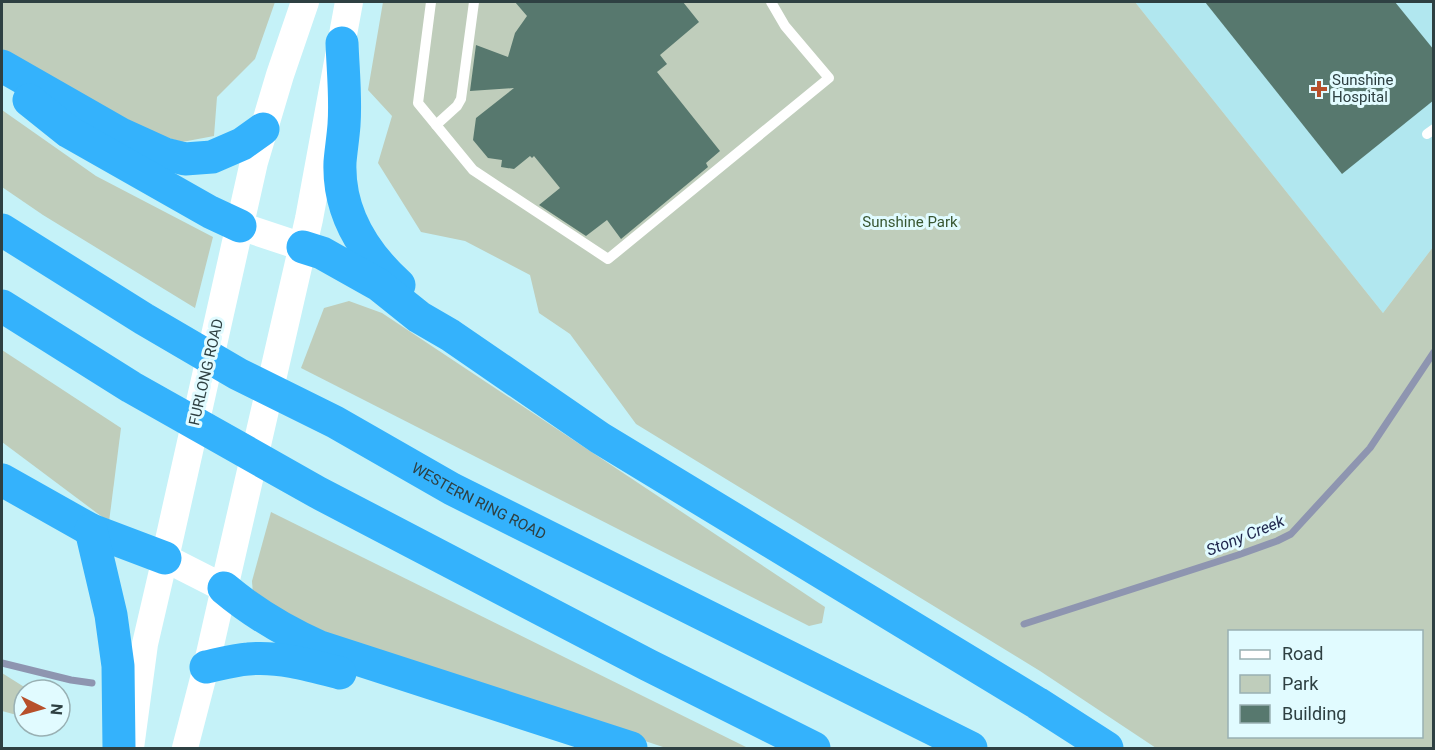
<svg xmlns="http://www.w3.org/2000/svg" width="1435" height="750" font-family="Roboto,sans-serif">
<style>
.built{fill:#b1e7ef}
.green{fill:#bfcdbb;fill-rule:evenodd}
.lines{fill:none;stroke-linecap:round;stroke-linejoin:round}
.stream{stroke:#8e95b0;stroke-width:7}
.building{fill:#57786e}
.service{stroke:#fff;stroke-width:10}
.tertiary{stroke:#fff;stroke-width:26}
.secondary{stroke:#fff;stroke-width:28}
.motorway{stroke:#34b2fc;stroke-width:33}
.poi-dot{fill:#b7502b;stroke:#e1fbff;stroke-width:2}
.labels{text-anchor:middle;stroke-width:6;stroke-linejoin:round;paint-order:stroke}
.poi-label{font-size:15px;fill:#2e4042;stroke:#e1fbff;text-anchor:start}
.park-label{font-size:15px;fill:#385631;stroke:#e1fbff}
.street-label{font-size:15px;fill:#2e4042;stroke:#e1fbff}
.water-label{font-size:16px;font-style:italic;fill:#20274d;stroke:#e1fbff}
</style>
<rect width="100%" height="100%" fill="#c5f2f8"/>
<path class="built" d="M1135,2H1433V247L1383,313Z"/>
<g class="green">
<path d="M2,2H275L255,59L217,97L214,136L182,142L152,133L2,50Z"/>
<path d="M383,2H1135L1383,313L1433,247V748H1156L1040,671L636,424L570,334L539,313L530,275L465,241L421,232L378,163L392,116L368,90ZM1230,632H1422V736H1230Z"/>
<path d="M2,110L96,176L213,237L195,308L43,215L2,187Z"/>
<path d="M349,301L382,313L825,607L822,623L809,626L301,368L324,308Z"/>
<path d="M2,350L121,428L109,522L2,442Z"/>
<path d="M271,512L748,748H666L327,635L253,595L252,581Z"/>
<path d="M2,673L29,690H24V717L2,711Z"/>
</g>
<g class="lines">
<g class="stream">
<path d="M1024,624L1238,555L1277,541L1291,534L1370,448L1434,352"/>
<path d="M2,663L71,680L92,683"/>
</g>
</g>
<g class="building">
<path d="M515,2H683L699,22L660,55L667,64L657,72L720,151L706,163L708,167L621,239L607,220L586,236L539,205L560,188L534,156L532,158L530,156L514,169L501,167L502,160L488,158L473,140L476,118L514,88L470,91L476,45L508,57L515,33L527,16Z"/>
<path d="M1205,2H1395L1434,50V100L1342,174Z"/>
</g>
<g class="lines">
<g class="service">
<path d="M431,2L418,103L473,170L608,259L829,78L785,26L771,2"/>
<path d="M436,125L457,106L461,99L474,2"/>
<path d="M1427,134L1434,129"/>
</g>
<g class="tertiary">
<path d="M131,748L145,644L165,558"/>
<path d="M185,748L206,667L224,588"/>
</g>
<g class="secondary">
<path d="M305,2L280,75L254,162L165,558L224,588L309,219L349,2"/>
<path d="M240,226L303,247"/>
</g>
<g class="motorway">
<path d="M342,43C343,70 346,98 344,125C343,138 341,150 340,162C338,212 364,253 399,285"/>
<path d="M2,66L121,134L165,154L185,159L212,157L242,144L263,129"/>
<path d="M29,100L69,132L210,212L240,226"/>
<path id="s1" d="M2,230L144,319L238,374L335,422L452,489L971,748"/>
<path d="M303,247L322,253L379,285L419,317L450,335L600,438L1037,703L1107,748"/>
<path d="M2,306L131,387L317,492L648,665L814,748"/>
<path d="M2,480L91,530L165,558"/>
<path d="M91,530L111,615L118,666L119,748"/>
<path d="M224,588C255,614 284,631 320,647L631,748"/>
<path d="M206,667C220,664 234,660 248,659C279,656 310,665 340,673"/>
</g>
</g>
<path class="poi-dot" d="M1316 80h6v6h6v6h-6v6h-6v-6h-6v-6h6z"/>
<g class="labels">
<g class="poi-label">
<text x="1332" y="85">Sunshine<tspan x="1332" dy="17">Hospital</tspan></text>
</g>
<g class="park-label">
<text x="910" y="227">Sunshine Park</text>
</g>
<g class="street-label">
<text transform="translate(206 372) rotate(-77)" y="5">FURLONG ROAD</text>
<text dy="5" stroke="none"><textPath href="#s1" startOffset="549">WESTERN RING ROAD</textPath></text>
</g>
<g class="water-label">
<text transform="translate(1245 535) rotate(-22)" y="6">Stony Creek</text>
</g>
</g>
<rect width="1435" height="750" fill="none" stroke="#2e4042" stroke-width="6"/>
<rect x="1228" y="630" width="195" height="108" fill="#e1fbff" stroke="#99b0b3" stroke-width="1.5"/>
<rect x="1240" y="650" width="30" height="9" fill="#ffffff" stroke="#99b0b3" stroke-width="1.5"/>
<text x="1282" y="660" font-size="18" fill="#2e4042">Road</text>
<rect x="1240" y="675" width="30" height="18" fill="#bfcdbb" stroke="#99b0b3" stroke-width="1.5"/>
<text x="1282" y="690" font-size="18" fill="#2e4042">Park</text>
<rect x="1240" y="705" width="30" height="18" fill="#57786e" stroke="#99b0b3" stroke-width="1.5"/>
<text x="1282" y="720" font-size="18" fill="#2e4042">Building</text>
<g transform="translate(42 708) rotate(95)"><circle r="28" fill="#e1fbff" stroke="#99b0b3" stroke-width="1.5"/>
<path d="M0-4.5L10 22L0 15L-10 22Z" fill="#b7502b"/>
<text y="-9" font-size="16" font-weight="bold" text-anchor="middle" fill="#2e4042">N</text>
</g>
</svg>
